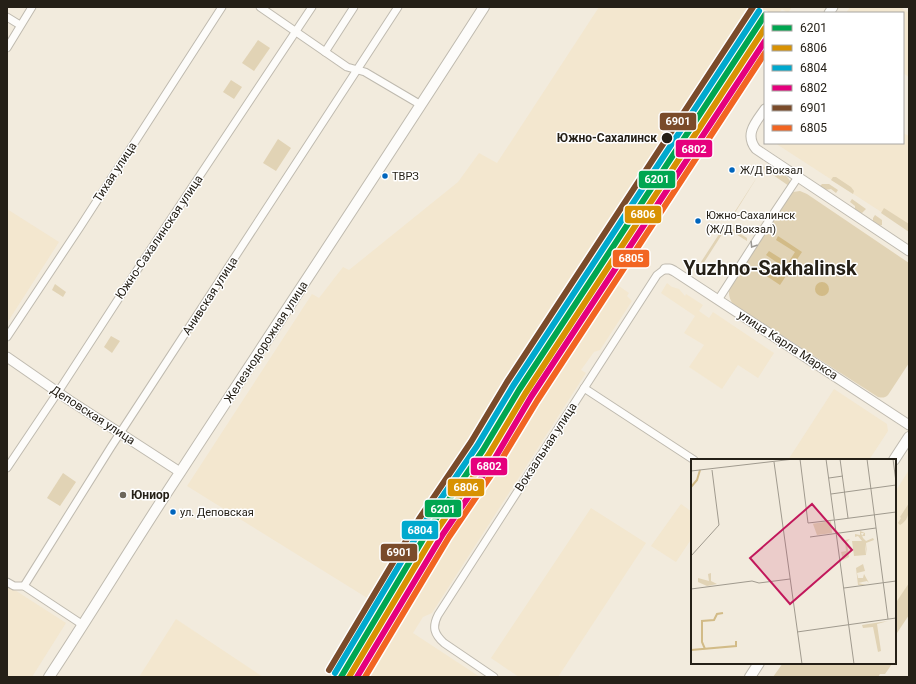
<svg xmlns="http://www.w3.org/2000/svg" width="916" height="684" font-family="Roboto,sans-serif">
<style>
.built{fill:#f3e7cf}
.green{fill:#e1d3b5}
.water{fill:#d2bb87}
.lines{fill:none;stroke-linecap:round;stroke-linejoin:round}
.minor-casing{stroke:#bfbaaf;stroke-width:9}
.tertiary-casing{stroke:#bfbaaf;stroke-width:11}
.secondary-casing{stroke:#bfbaaf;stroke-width:12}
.minor{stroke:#fdfcfa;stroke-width:7}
.tertiary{stroke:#fdfcfa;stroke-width:9}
.secondary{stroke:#fdfcfa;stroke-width:10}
.rail-1-casing{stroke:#fff;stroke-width:9}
.rail-2-casing{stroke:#fff;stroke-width:9}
.rail-3-casing{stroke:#fff;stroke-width:9}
.rail-4-casing{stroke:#fff;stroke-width:9}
.rail-5-casing{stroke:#fff;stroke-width:9}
.rail-6-casing{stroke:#fff;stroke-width:9}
.rail-1{stroke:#00a651;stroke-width:6}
.rail-2{stroke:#d89203;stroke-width:6}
.rail-3{stroke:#00a9ce;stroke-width:6}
.rail-4{stroke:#e5007d;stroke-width:6}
.rail-5{stroke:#7a4b2a;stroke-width:6}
.rail-6{stroke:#f26522;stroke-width:6}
.oneway{stroke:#9c9994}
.stop-dot{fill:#252017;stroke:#fff;stroke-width:1.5}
.bus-dot{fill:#0065bd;stroke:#fff;stroke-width:1.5}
.poi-dot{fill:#6d675c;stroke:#fff;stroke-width:1.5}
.labels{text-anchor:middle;stroke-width:3;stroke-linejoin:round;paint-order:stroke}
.bus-label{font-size:11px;fill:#252017;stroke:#fff;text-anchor:start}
.stop-label{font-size:12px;font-weight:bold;fill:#252017;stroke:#fff;text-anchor:end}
.street-label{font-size:12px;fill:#252017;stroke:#fff}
.poi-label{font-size:12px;font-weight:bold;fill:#252017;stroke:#fff;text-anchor:start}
.town-label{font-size:20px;font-weight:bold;fill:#252017;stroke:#fff}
.inset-river{fill:none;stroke:#d2bb87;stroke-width:2}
.inset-road{fill:none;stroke:#a09a8e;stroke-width:1}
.view{fill:#c2185b;fill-opacity:0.15;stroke:#c2185b;stroke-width:2}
.inset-edge{fill:none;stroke:#252017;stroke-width:2}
.line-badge{stroke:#fff;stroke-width:1.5}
.badge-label{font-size:11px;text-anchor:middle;font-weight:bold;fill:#fff}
</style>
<rect width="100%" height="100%" fill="#f2ebdd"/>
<g class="built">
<path d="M599,7H792L788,13L782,9L779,13H765V34L628,240L640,248L616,284L629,293L627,296L632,301L600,350L594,352L581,370L586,373L432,613L423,617L413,633L480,677H329L372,601L187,486L312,294L319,298L343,267L349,270L458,182L479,153L497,163Z"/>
<path d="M850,7H900L909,13V77L903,73V13H846Z"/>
<path d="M903,133L909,136V230L775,143H903Z"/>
<path d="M7,209L59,242L7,323Z"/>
<path d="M667,283L672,287L679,289L685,296L686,294L703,305L699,311L709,318L713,312L774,353L758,378L738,365L722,389L689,367L704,345L684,333L695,316L661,293Z"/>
<path d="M834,389L887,424L888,431L869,460H788Z"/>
<path d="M909,470V587L895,608V492Z"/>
<path d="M681,504L692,512V538L676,562L651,546Z"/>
<path d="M591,508L646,543L558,677H519L491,658Z"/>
<path d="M7,585L66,623L32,677H7Z"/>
<path d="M176,619L263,677H139Z"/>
</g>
<g class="green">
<path d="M258,40L270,48L254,71L242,63Z"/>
<path d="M231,80L242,87L234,99L223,92Z"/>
<path d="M278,139L291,148L276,171L263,163Z"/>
<path d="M766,165C773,165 787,175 790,181L789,186L763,168Z"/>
<path d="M759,174L733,216H732Z"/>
<path d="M833,177H836L851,187L854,191L853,194L831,180Z"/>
<path d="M822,184H829L838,190L836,193L831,189L825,190L820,186Z"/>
<path d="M800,191L807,194L909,263V363L888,395C885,398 882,398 878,397L733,304C729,298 728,294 730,286L788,196L793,192Z"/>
<path d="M852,199L866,209L862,213L858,212L855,210V206L850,202Z"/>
<path d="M884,208L909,224V232L881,213Z"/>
<path d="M647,215L659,223L654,230L643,222Z"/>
<path d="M875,215L882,220V225L878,226L873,222V218Z"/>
<path d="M641,224L653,232L648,238L637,231Z"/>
<path d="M725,225L728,226L747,238V241L726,228L703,264L701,262Z"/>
<path d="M55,284L66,292L63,297L52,290Z"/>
<path d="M111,336L120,341L112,353L104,347Z"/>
<path d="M63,473L76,482L60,506L47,498Z"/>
<path d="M909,503C909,512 909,520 900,525L898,523L901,518L900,517Z"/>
<path d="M909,583V615L895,636V604Z"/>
<path d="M783,663H890L892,664L885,674H880L878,677H773Z"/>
</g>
<g class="water">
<path d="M778,236L802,252L780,285L756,269L759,266L778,278L785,268L766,255L769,251L788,263L795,252L776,240Z"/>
<circle cx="822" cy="289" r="7"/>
</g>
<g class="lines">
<defs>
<g id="minor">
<path d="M260,7L347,67L365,72L421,105"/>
<path d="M7,17L20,25"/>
<path d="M7,48L32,7"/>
<path d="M325,52L354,7"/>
<path d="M718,300L770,219L798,177"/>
<path d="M7,337L80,227L222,7"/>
<path d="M584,388L694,460"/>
<path d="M7,468L58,392L143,261L312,7"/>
<path d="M7,582L14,586H24L83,625"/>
<path d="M24,586L111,447L398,7"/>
<path d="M494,677L444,643C434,634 432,627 438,615L657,275L665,269"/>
</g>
<g id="tertiary">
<path d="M829,13L833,7"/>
<path d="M765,109C756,122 744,134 756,149L909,251"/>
<path d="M665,269H670L674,271L909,425"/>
<path d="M7,357L69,400L180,472"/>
</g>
<g id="secondary">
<path d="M894,460L909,437"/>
<path d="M49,677C94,609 136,539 181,471C282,316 384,163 484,7"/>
<path d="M750,677L759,663"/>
</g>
</defs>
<use href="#minor" class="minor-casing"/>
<use href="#tertiary" class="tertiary-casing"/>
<use href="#secondary" class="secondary-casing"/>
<use href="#minor" class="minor"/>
<use href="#tertiary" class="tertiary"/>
<use href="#secondary" class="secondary"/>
<defs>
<path id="rail-1" d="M341,677L431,526L483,450L519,390L765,15"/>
<path id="rail-2" d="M349,677L437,530L489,454L525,394L765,28"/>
<path id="rail-3" d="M335,673L425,522L477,446L513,386L759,11"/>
<path id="rail-4" d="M357,677L443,534L495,458L531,397L765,41"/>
<path id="rail-5" d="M329,670L419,519L471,442L507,382L753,7"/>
<path id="rail-6" d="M365,677L449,537L500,462L537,401L765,53"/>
</defs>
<use href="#rail-1" class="rail-1-casing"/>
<use href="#rail-2" class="rail-2-casing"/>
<use href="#rail-3" class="rail-3-casing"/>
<use href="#rail-4" class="rail-4-casing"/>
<use href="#rail-5" class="rail-5-casing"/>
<use href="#rail-6" class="rail-6-casing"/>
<use href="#rail-1" class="rail-1"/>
<use href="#rail-2" class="rail-2"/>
<use href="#rail-3" class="rail-3"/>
<use href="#rail-4" class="rail-4"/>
<use href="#rail-5" class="rail-5"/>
<use href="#rail-6" class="rail-6"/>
</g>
<defs><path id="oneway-chevron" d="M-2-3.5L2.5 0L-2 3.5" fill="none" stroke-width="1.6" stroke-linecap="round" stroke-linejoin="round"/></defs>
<use class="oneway" href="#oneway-chevron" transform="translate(753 245) rotate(122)"/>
<circle class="stop-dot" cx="667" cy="138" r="6"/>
<g class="bus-dot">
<circle cx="732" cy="170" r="3.5"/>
<circle cx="385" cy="176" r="3.5"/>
<circle cx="698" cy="221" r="3.5"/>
<circle cx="173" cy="512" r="3.5"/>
</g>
<circle class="poi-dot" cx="123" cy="495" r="4"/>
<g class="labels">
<g class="bus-label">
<text x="740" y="174">Ж/Д Вокзал</text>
<text x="392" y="180">ТВРЗ</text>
<text x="706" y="219">Южно-Сахалинск<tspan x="706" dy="14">(Ж/Д Вокзал)</tspan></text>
<text x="180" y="516">ул. Деповская</text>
</g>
<g class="stop-label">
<text x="657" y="142">Южно-Сахалинск</text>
</g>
<g class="street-label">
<text transform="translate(115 172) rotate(-57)" y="4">Тихая улица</text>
<text transform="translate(159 237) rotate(-56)" y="4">Южно-Сахалинская улица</text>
<text transform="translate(210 296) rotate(-57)" y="4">Анивская улица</text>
<text transform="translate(266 342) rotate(-57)" y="4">Железнодорожная улица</text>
<text transform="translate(788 345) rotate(33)" y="4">улица Карла Маркса</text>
<text transform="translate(93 415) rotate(33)" y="4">Деповская улица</text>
<text transform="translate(546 447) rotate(-57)" y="4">Вокзальная улица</text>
</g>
<g class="poi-label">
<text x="131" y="499">Юниор</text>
</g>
<g class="town-label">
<text x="770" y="275">Yuzhno-Sakhalinsk</text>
</g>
</g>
<g transform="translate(691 459)">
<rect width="205" height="205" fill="#f2ebdd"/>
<path d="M140,62L141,74L126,76L122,65H120ZM169,72L174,74V77H171L173,74H170L172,79L182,78L172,79L175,82L182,79L183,81L175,84L176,95L174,85L175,96L163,97L161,82H171L167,77L164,78V75L169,76ZM159,80L156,83L158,98L152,101L150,93L155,92L154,81ZM172,105L174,112L166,114L167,119H172L173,115L178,124L176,122L167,124L175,126H167L165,109ZM20,114V122L26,125L16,127L7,123V119L18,122L17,115ZM197,162L186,165L190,192L187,193L182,168L172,169L171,166Z" fill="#e1d3b5"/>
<path class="inset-river" d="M0,28L6,21L9,11M14,190L11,183V162L23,161L26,155L32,154M0,191L45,187V182"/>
<path class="inset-road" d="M109,0L117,64L143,61M135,0L163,205M149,0L157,59M176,0L197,160M202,0L205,23M83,3L111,205M0,12L103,0M138,19L152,17M140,35L205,26M144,61L205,53M119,78L185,69M0,97L28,66L21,11M153,129L205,122M0,130L61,122L68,124L99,120M106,173L205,159"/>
<path class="view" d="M121,45L161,91L99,145L59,99Z"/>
<rect width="205" height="205" class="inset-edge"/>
</g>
<g class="line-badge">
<rect x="659" y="112" width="38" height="19" rx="4" fill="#7a4b2a"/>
<rect x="675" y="139" width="38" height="19" rx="4" fill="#e5007d"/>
<rect x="638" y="170" width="38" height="19" rx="4" fill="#00a651"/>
<rect x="624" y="205" width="38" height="19" rx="4" fill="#d89203"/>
<rect x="612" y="249" width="38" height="19" rx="4" fill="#f26522"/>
<rect x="470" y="457" width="38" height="19" rx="4" fill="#e5007d"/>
<rect x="447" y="478" width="38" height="19" rx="4" fill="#d89203"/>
<rect x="424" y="499" width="38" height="19" rx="4" fill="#00a651"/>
<rect x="401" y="520" width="38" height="20" rx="4" fill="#00a9ce"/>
<rect x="380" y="543" width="38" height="19" rx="4" fill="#7a4b2a"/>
</g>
<g class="badge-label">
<text x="678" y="125">6901</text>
<text x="694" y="153">6802</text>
<text x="657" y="183">6201</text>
<text x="643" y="218">6806</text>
<text x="631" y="262">6805</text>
<text x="489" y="470">6802</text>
<text x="466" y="491">6806</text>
<text x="443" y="513">6201</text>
<text x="420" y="534">6804</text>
<text x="399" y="556">6901</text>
</g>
<rect width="916" height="684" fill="none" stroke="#252017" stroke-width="16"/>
<rect x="764" y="12" width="140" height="132" fill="#ffffff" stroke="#a8a6a2"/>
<rect x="772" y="25" width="20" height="6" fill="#00a651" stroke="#a8a6a2"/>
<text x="800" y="32" font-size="12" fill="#252017">6201</text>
<rect x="772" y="45" width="20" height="6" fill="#d89203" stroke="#a8a6a2"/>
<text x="800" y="52" font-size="12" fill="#252017">6806</text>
<rect x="772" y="65" width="20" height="6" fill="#00a9ce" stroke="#a8a6a2"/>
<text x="800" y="72" font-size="12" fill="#252017">6804</text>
<rect x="772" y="85" width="20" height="6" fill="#e5007d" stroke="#a8a6a2"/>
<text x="800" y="92" font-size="12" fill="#252017">6802</text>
<rect x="772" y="105" width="20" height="6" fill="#7a4b2a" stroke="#a8a6a2"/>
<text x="800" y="112" font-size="12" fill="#252017">6901</text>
<rect x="772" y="125" width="20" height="6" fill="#f26522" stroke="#a8a6a2"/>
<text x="800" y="132" font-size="12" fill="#252017">6805</text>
</svg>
